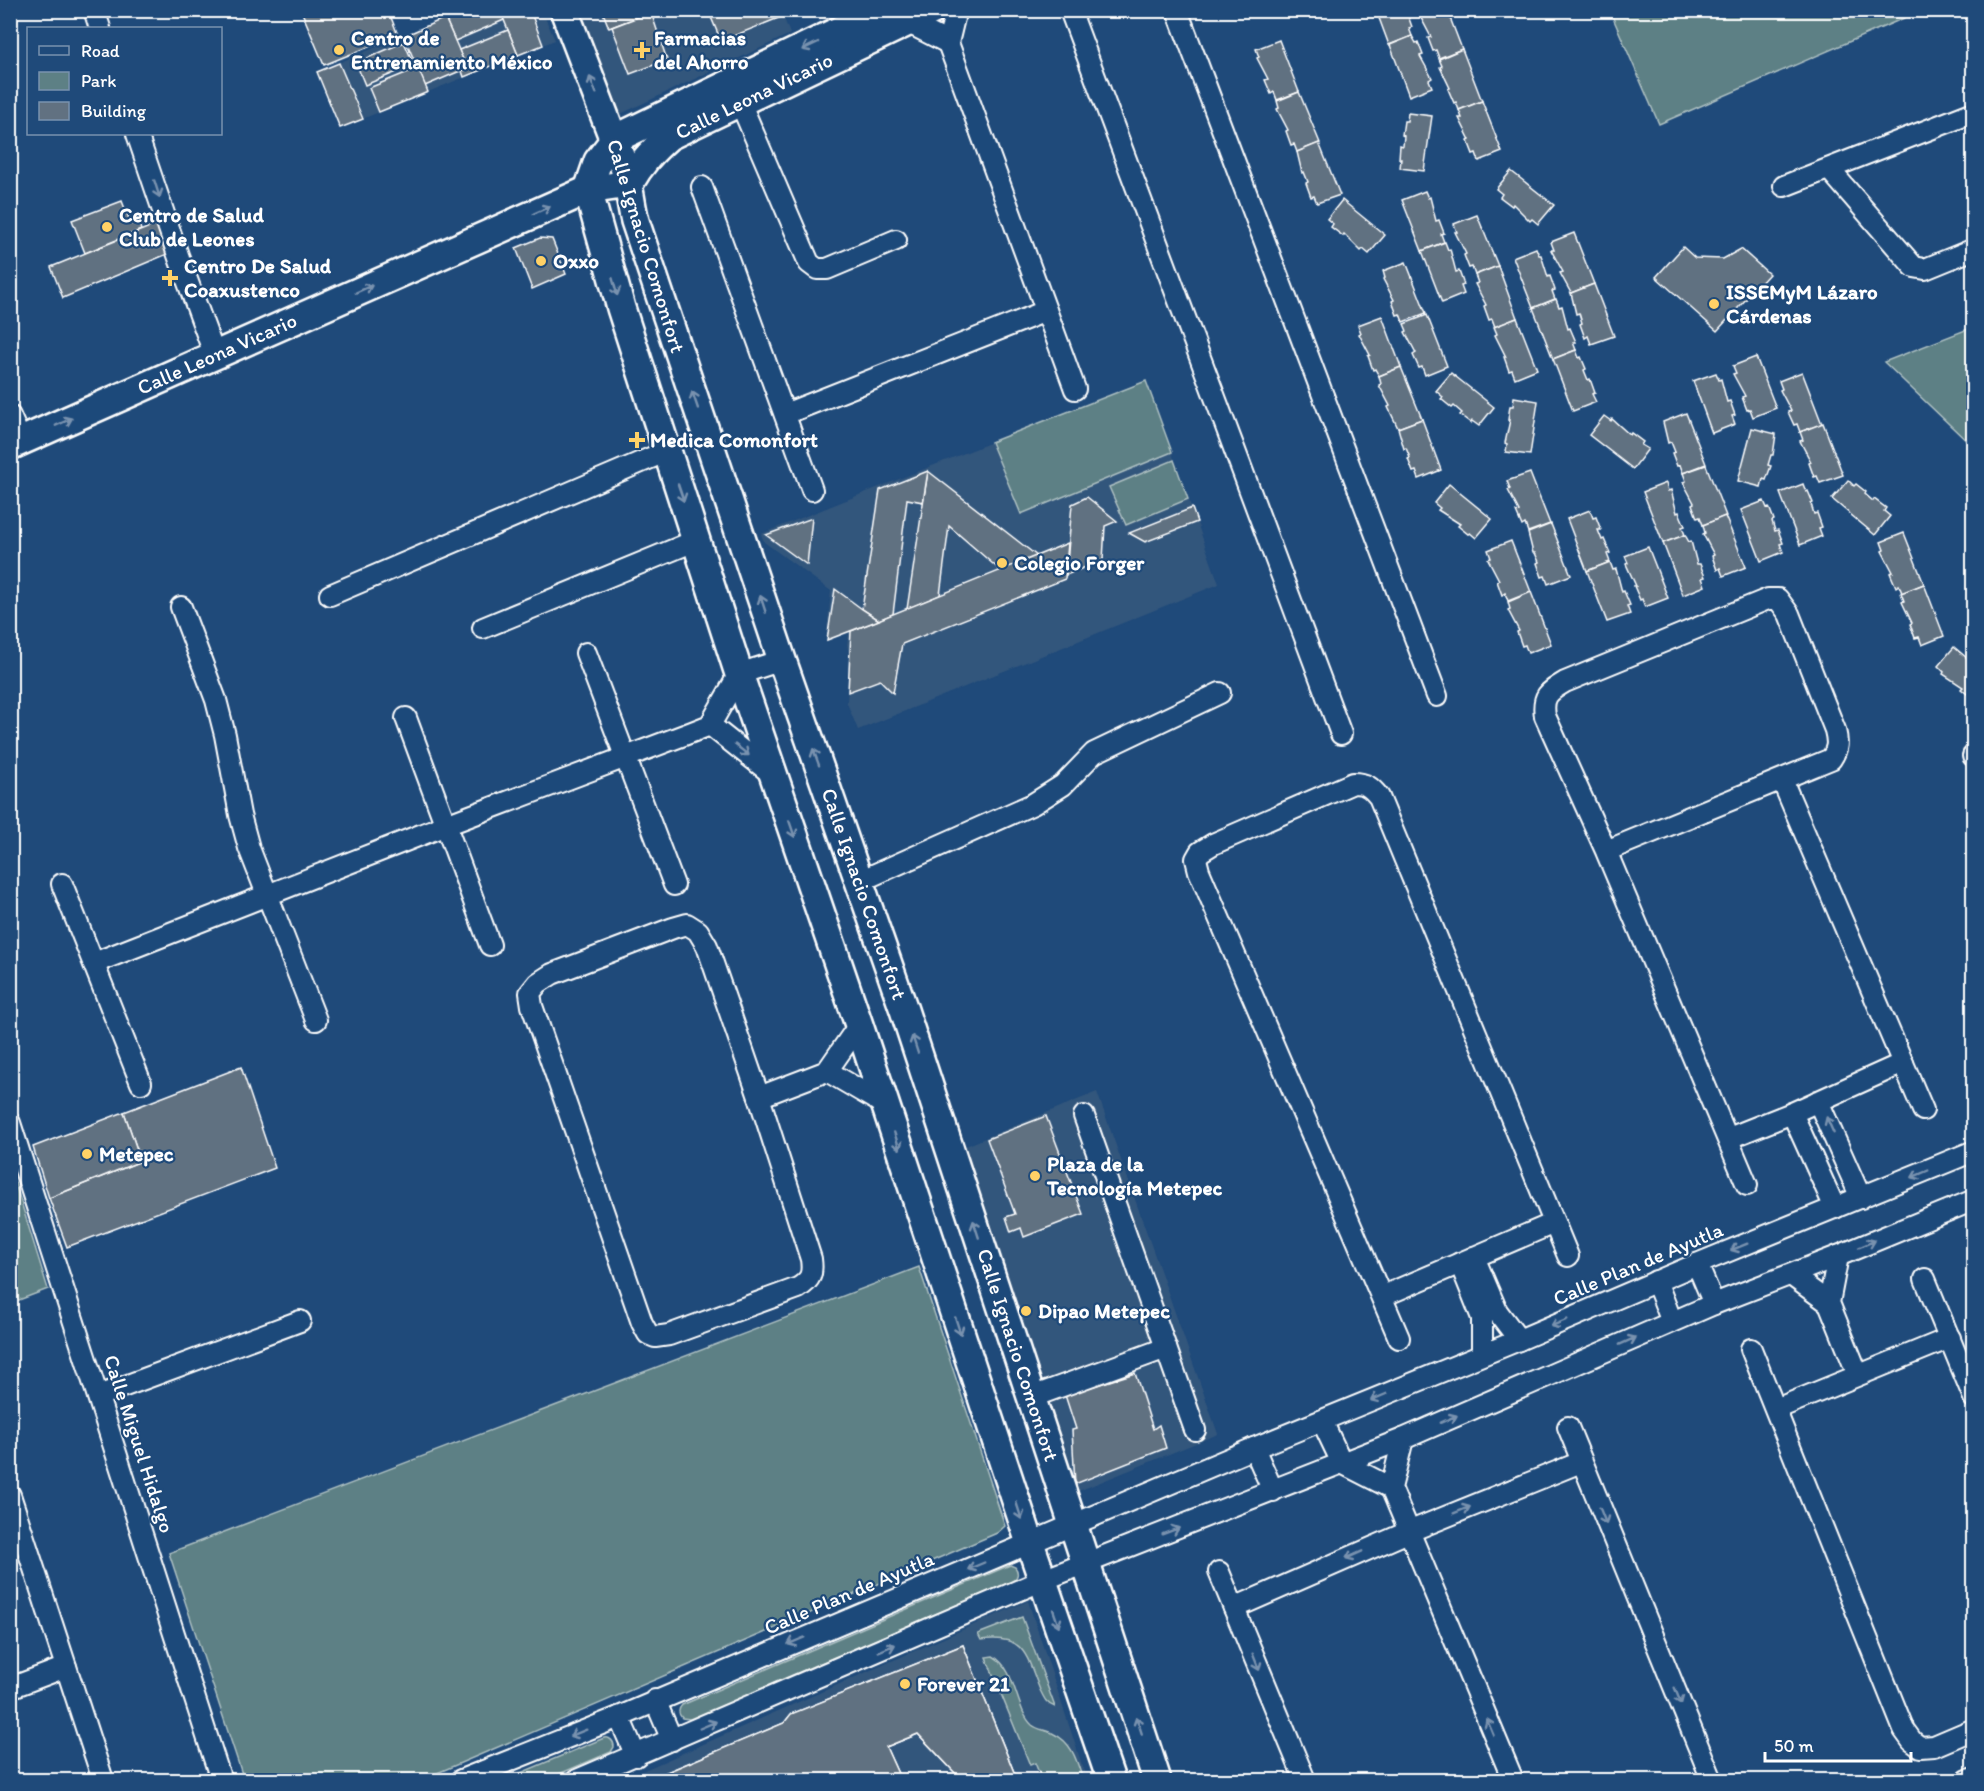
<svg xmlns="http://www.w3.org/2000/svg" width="1984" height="1791" font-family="Itim,sans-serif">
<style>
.built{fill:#33567c}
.green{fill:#5d8085;stroke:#aec0c2;stroke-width:1.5}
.building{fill:#617181;stroke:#fff;stroke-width:1.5}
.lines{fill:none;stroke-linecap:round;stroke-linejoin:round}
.street-casing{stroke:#fff;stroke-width:24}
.secondary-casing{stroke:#fff;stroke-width:32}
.street{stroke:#1f4a7a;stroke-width:20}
.secondary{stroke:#1f4a7a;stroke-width:27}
.oneway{stroke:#7992af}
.poi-dot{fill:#ffd166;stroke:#1f4a7a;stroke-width:2}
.labels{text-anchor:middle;stroke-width:4.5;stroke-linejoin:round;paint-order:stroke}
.poi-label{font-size:21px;font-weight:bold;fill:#fff;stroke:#1f4a7a;text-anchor:start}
.street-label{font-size:21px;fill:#fff;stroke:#1f4a7a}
</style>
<rect width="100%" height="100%" fill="#1f4a7a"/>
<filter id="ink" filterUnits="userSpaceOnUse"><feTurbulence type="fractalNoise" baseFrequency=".0167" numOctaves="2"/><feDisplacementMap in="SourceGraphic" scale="12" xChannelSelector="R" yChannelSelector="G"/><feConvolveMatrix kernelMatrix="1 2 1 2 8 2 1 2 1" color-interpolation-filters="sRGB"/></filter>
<g filter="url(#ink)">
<g class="built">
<path d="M463,11H542L555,40L340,128L317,72Z"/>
<path d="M571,11H781L790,34L614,117Z"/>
<path d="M1146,381L1219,584L858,730L847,703L849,657L847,644L849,633L826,641L831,591L764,542L761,534Z"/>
<path d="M1097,1092L1218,1434L1076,1492L961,1148Z"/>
<path d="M1028,1601L1087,1780H622Z"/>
</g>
<g class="green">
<path d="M1901,11L1904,18L1659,124L1610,11Z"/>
<path d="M1973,327V447L1884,362Z"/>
<path d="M1146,381L1172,452L1021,514L991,442Z"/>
<path d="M1174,460L1188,499L1126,525L1109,487Z"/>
<path d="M11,1170L48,1289L11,1303H10Z"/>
<path d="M919,1267L1005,1526L997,1533L421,1780H244L169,1553Z"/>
<path d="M1010,1565L1015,1567C1019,1572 1018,1578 1012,1581L690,1719L682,1718C678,1714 678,1709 682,1705Z"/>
<path d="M1022,1617L1055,1707C1046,1704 1044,1698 1040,1690C1026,1656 1026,1634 981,1640L978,1634Z"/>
<path d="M993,1656C1017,1670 1015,1709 1032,1725C1038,1730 1047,1730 1054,1734C1073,1743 1077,1762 1083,1780H1042L1035,1763L1030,1765L986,1657Z"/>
<path d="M604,1738C610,1737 614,1741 614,1747L611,1752L545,1780H504Z"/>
</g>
<g class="building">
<path d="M301,10H388L398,35L324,65Z"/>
<path d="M463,10H500L504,20L455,41L445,18Z"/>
<path d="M500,10H530L543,45L518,55Z"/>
<path d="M602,10H651V12L609,28Z"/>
<path d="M708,10H779L781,17L721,41Z"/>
<path d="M1376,10H1403L1404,14L1407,13L1412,27L1409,28L1412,36L1389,45Z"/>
<path d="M1420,10H1447L1462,49L1439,58L1436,50L1433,51L1428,38L1431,37L1420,16L1422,15Z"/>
<path d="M651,12L667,60L630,74L612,27Z"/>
<path d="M445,18L467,68L425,86L404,36Z"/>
<path d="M508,30L518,55L464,77L462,71L467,68L459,50Z"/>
<path d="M1412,36L1416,43L1418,42L1423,55L1420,56L1432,78L1429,80L1432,87L1409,96L1390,45Z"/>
<path d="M1279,40L1299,92L1277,100L1274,92L1271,94L1265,80L1268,79L1257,58L1259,57L1256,49Z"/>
<path d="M404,42L414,65L365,85L356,63Z"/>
<path d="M1462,49L1482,101L1459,110L1456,102L1454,103L1448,89L1450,88L1440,67L1442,66L1439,59Z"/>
<path d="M339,63L363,119L340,128L317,72Z"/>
<path d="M418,68L428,92L379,112L369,88Z"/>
<path d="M1299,92L1320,143L1297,152L1294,144L1291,145L1286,131L1288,130L1277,109L1279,108L1277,101Z"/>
<path d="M1482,101L1502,152L1479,161L1476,153L1473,154L1468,141L1470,140L1459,118H1462L1459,110Z"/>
<path d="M1408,113L1432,116L1424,171L1400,168L1401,159H1399L1400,145L1403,146L1404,136L1402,135L1404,121H1407Z"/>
<path d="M1319,143L1340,195L1317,203L1314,196L1311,197L1306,183L1308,182L1304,172L1302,173L1297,152Z"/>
<path d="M1511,171L1554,205L1538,224L1532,219L1530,221L1513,204L1512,206L1500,197L1502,194L1496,189Z"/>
<path d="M1425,191L1428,198L1430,197L1436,221L1439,220L1444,233L1441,234L1444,242L1422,251L1402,200Z"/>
<path d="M1342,200L1385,235L1369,254L1363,249L1361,251L1344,234L1343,236L1331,227L1333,224L1327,219Z"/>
<path d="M122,201L131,224L138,221L141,230L85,253L72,220Z"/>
<path d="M1477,215L1498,266L1475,275L1472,267L1469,268L1464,255L1466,254L1455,232H1457L1454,224Z"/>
<path d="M162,222L172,252L63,298L51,267Z"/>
<path d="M1574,233L1594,284L1571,293L1560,273L1563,272L1551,250H1554L1551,242Z"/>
<path d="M540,238L552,239L566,274L532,289L516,248Z"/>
<path d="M1445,242L1448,250L1450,249L1456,272L1459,271L1464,285L1461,286L1464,294L1442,303L1422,251Z"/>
<path d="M1683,247L1695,258L1723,259L1741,249L1769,274L1717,331L1656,277Z"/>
<path d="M1536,248L1539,255H1541L1548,277L1550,276L1555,290L1552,291L1555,299L1533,308L1513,257Z"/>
<path d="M1406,262L1426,313L1403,322L1400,314L1397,315L1392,301L1394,300L1383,279L1385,278L1383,271Z"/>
<path d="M1498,266L1517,318L1495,327L1492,319L1489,320L1484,306L1486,305L1475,284L1478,283L1475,275Z"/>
<path d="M1594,284L1614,336L1591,344L1588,336L1585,338L1580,324L1582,323L1579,313L1576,314L1571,293Z"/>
<path d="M1556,299L1559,307L1562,306L1568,329L1570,328L1576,342H1573L1576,350L1553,359L1533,308Z"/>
<path d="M1427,315L1447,366L1425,375L1422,367L1419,368L1413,355L1416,353L1405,332L1407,331L1404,324Z"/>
<path d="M1382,316L1401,367L1379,376L1375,369L1373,370L1368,356L1370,355L1359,334L1361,333L1358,325Z"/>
<path d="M1517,318L1537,369L1515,378L1512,370L1509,371L1504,357H1506L1495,335L1497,334L1494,327Z"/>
<path d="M1576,350L1579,358L1581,357L1586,369L1584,370L1588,380L1590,379L1595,393L1592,394L1596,402L1573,411L1553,359Z"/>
<path d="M1756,357L1776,408L1753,417L1750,409L1747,410L1742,397L1745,396L1733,374L1736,373L1733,366Z"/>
<path d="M1401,367L1422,419L1398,428L1388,407L1390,406L1379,385L1381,384L1379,376Z"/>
<path d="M1802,372L1822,424L1800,432L1797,424L1794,425L1788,412L1791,411L1780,390L1782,389L1779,381Z"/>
<path d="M1451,373L1494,407L1479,426L1472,421L1471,423L1460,415L1462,413L1454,406L1452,408L1441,399L1443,397L1436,391Z"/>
<path d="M1716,373L1719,380L1721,379L1727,402L1730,401L1735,415L1732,416L1735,424L1712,433L1693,381Z"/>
<path d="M1514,397L1538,401L1530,455L1506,452L1507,444L1505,443L1510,420H1508L1510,406H1513Z"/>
<path d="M1686,413L1706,464L1683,473L1680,465L1677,466L1672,453L1675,452L1671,442L1668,443L1663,422Z"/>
<path d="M1604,416L1611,421L1612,419L1630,435L1631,433L1643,442L1641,445L1648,449L1633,469L1589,435Z"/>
<path d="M1422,419L1441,470L1419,479L1416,471L1413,472L1408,459L1410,458L1406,448L1404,449L1398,428Z"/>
<path d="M1823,423L1843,475L1820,483L1817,476L1814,477L1809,463L1811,462L1800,441L1803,440L1800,432Z"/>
<path d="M1752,428L1776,434L1773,455H1771L1768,465L1771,466L1766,480L1763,479L1761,487L1738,481Z"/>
<path d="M1706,465L1726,516L1703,525L1700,517L1697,518L1692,504L1694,503L1683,482L1686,481L1683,473Z"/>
<path d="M928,471L1037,556L1001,571L949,526L940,595L907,609Z"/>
<path d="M928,471L923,502L907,499L893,614L879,620L862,609L880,490Z"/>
<path d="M1530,473L1550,524L1528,532L1525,524L1522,526L1516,512L1519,511L1508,490L1510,489L1507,481Z"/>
<path d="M1848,480L1854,486L1856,484L1866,492L1865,494L1873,501L1874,499L1886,508L1884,511L1890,516L1875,535L1832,499Z"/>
<path d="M1666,483L1668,491L1671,490L1677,513L1679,512L1685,526L1682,527L1685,535L1663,543L1643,492Z"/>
<path d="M1449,484L1492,519L1476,538L1470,533L1468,534L1458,526L1460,524L1438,510L1440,508L1434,503Z"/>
<path d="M1803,484L1806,492L1808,491L1813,503L1811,504L1814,514L1817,513L1822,527L1819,528L1822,536L1800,545L1780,493Z"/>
<path d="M1087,497L1117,521L1105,526L1103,560L1066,575L1072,504Z"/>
<path d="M1764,501L1767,508L1769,507L1774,520L1772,521L1775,531L1778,530L1783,543L1780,544L1783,552L1761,561L1741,510Z"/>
<path d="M1192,508L1197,522L1145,542L1129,533Z"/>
<path d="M1590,510L1593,518L1596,517L1601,530H1598L1602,540L1604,539L1610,553L1607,554L1610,562L1587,571L1567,519Z"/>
<path d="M1725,516L1746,567L1723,576L1720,568L1717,570L1712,556L1714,555L1703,534L1705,533L1703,525Z"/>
<path d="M812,518L807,565L766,535Z"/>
<path d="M1551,524L1571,575L1548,584L1545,576L1542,577L1537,563L1539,562L1535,553H1533L1528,533Z"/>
<path d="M1904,533L1924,584L1902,593L1899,585L1896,587L1890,573L1893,572L1882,551L1884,550L1881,542Z"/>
<path d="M1685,535L1689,542L1691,541L1697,564H1700L1705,577L1702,578L1705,586L1683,595L1663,543Z"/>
<path d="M1511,541L1531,592L1508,601L1505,593L1502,595L1497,581L1499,580L1488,559L1491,558L1488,550Z"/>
<path d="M1068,543L1065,579L902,644L893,693L880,680L848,692L851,631Z"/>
<path d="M1648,547L1668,598L1645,607L1642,599L1640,600L1634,586H1636L1626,564L1628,563L1625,556Z"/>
<path d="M1610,562L1613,570L1616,569L1622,592L1624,591L1630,605L1627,606L1630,614L1607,622L1587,571Z"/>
<path d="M1924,584L1944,636L1922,645L1919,637L1915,638L1910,624L1912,623L1902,602L1904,601L1901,593Z"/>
<path d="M835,589L862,609L879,620L827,640Z"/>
<path d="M1531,592L1551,644L1528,653L1525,645L1522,646L1517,632L1519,631L1508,610L1510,609L1508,602Z"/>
<path d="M1954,647L1974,664L1972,698L1961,689L1963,687L1943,674L1944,672L1938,666Z"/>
<path d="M241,1067L275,1168L67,1247L49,1198L141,1161L124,1112Z"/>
<path d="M124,1112L141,1161L49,1198L33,1147Z"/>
<path d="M1046,1116L1083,1214L1024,1237L1021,1228L1011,1232L1006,1217L1015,1214L987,1139Z"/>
<path d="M1135,1373L1153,1429L1159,1425L1166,1448L1075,1484L1072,1430L1076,1429L1065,1395Z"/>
<path d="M963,1645L1016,1777L1023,1775L1025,1780H959L957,1775L918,1734L886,1747L900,1778L894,1780H656L655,1777L784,1723L791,1714Z"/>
<path d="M963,1645L1016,1777L1023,1775L1025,1780H959L957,1775L918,1734L886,1747L900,1778L894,1780H656L655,1777L784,1723L791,1714Z"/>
</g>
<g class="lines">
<defs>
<g id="street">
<path d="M94,10L100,28"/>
<path d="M956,10L948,43L1075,389"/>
<path d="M1070,10L1341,734"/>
<path d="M1177,10L1437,696"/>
<path d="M907,22L948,43"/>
<path d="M740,102L809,263L817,269H827L896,240"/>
<path d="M137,134L179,258L215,356"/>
<path d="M1829,169L1914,267L1925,269L1974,249"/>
<path d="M1784,186L1974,112"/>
<path d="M702,187L812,490"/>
<path d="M785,414L1046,311"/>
<path d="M10,416L21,441"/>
<path d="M330,595L667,451"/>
<path d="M181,607L216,700L225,735L240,815L249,848L316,1020"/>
<path d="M483,628L697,540"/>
<path d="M586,653L674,885"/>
<path d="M406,718L490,945"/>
<path d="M710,725L773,775"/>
<path d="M1973,756H1974"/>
<path d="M1782,780L1923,1110"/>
<path d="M1606,851L1831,759C1838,749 1838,742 1835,730L1789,614L1778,599H1768L1565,682C1548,692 1542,696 1545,716L1606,851L1747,1185"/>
<path d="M860,881L1033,804L1063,785L1094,753L1220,693"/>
<path d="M62,884L141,1083"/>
<path d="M687,924L698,931L707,946L759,1097L811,1259C813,1274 811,1280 798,1288L669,1335L655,1337L648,1334L642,1323L532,1006L530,993L538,983L552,974L673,928Z"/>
<path d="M94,963L446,825L692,732L710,725L739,674L782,660"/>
<path d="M827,1071L885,1105"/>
<path d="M759,1097L827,1071L859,1025"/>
<path d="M1818,1101L1861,1198"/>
<path d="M1792,1113L1835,1208"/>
<path d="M1084,1116L1195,1430"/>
<path d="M10,1123L221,1780"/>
<path d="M1729,1138L1792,1113L1903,1063"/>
<path d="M1838,1256L1829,1303L1858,1375"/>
<path d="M1474,1257L1497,1311L1519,1340"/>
<path d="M1460,1263L1482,1318V1354"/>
<path d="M1697,1264L1714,1304"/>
<path d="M1791,1275L1829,1303"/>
<path d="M1925,1279L1974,1398"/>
<path d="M1656,1281L1672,1322"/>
<path d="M1383,1296L1554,1223"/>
<path d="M1399,1338L1199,871L1196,859L1200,852L1213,844L1353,783C1366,783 1371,787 1379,797L1568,1256"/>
<path d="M1751,1349L1904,1730L1912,1741L1920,1747L1934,1746L1974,1729"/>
<path d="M98,1396L300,1321"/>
<path d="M1032,1397L1166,1348"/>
<path d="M1776,1409L1950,1338"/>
<path d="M1322,1421L1342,1463L1391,1488"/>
<path d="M1568,1427L1712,1780"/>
<path d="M1403,1439L1391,1488L1513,1780"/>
<path d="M1254,1448L1273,1491"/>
<path d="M10,1495L103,1780"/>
<path d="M1219,1572L1305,1780"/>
<path d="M1234,1608L1408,1532L1581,1462"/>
<path d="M10,1688L66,1667"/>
<path d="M655,1700L672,1740"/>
<path d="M619,1717L636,1756"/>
<path d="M461,1780L619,1717L1254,1448L1519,1340L1697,1264L1974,1151"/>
<path d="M577,1780L1043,1580L1403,1439L1714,1304L1838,1256L1974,1200"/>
<path d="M1968,1780L1974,1778"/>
</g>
<g id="secondary">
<path d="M564,10L622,161C629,180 630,201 635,221L782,660L904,1010L1157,1780"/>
<path d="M629,184C640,164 652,151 669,136L933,10"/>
<path d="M588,190L621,308L739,674L859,1025L1030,1543L1111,1780"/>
<path d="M588,190L598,161L615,139L882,10"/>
<path d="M10,446L588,190L629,184"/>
</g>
</defs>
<use href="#street" class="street-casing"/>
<use href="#secondary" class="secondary-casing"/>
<use href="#street" class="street"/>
<use href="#secondary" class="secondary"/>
</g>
<defs><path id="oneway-shaft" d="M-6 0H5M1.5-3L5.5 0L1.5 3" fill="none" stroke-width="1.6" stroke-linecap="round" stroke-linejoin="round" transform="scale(1.5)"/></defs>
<g class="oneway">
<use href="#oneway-shaft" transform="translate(810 46) rotate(154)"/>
<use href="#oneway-shaft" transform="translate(593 85) rotate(-112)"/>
<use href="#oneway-shaft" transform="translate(157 189) rotate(72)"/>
<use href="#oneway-shaft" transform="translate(542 210) rotate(-24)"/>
<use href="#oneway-shaft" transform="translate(615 287) rotate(74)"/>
<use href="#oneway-shaft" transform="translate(364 289) rotate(-24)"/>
<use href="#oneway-shaft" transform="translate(695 400) rotate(-109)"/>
<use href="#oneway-shaft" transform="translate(64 422) rotate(-24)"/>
<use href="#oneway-shaft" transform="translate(681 493) rotate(71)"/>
<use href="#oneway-shaft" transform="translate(763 604) rotate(-108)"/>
<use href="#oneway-shaft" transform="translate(742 750) rotate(38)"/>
<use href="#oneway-shaft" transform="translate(816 757) rotate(-110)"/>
<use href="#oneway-shaft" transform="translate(792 829) rotate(71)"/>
<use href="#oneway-shaft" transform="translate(915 1044) rotate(-108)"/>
<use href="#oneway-shaft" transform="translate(1830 1125) rotate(-114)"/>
<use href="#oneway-shaft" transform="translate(897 1141) rotate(72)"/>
<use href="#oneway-shaft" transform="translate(1920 1174) rotate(157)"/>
<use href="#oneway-shaft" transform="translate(976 1229) rotate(-108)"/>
<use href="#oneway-shaft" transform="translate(1867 1244) rotate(-23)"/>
<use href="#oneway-shaft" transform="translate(1739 1247) rotate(158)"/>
<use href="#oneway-shaft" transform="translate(1559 1323) rotate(157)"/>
<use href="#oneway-shaft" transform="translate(958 1326) rotate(72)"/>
<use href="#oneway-shaft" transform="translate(1628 1341) rotate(-24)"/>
<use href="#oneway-shaft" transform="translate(1379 1397) rotate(157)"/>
<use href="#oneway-shaft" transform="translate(1449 1419) rotate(-24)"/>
<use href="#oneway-shaft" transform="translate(1462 1510) rotate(-22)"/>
<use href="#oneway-shaft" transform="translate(1019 1511) rotate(72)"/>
<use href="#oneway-shaft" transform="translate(1603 1516) rotate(68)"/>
<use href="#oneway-shaft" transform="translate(1171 1531) rotate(-21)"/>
<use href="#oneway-shaft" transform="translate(1354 1555) rotate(156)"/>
<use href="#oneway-shaft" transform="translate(976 1566) rotate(157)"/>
<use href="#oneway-shaft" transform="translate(1056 1618) rotate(71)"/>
<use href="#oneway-shaft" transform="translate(796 1641) rotate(157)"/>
<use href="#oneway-shaft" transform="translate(887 1648) rotate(-23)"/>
<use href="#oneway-shaft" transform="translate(1256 1662) rotate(68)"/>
<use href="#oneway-shaft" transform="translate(1678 1696) rotate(68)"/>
<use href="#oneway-shaft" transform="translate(708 1725) rotate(-23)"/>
<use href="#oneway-shaft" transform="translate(1139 1725) rotate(-108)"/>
<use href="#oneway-shaft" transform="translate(1490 1727) rotate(-113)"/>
<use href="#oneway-shaft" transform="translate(578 1733) rotate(158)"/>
</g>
</g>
<g class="poi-dot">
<circle cx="339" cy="50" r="6"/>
<path d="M639 41h6v6h6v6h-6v6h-6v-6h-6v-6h6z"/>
<circle cx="107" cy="227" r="6"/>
<circle cx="541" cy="261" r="6"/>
<path d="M167 269h6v6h6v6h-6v6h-6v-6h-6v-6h6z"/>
<circle cx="1714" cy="304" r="6"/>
<path d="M634 431h6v6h6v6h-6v6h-6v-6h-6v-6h6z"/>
<circle cx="1002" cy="563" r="6"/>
<circle cx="87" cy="1154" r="6"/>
<circle cx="1035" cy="1176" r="6"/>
<circle cx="1026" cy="1311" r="6"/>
<circle cx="905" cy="1684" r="6"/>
</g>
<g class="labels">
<g class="poi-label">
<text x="351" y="45">Centro de<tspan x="351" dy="24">Entrenamiento México</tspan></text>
<text x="654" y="45">Farmacias<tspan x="654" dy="24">del Ahorro</tspan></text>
<text x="119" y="222">Centro de Salud<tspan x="119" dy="24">Club de Leones</tspan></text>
<text x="553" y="268">Oxxo</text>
<text x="184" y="273">Centro De Salud<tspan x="184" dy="24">Coaxustenco</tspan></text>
<text x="1726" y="299">ISSEMyM Lázaro<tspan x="1726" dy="24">Cárdenas</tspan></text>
<text x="650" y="447">Medica Comonfort</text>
<text x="1014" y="570">Colegio Forger</text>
<text x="99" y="1161">Metepec</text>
<text x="1047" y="1171">Plaza de la<tspan x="1047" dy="24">Tecnología Metepec</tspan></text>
<text x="1038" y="1318">Dipao Metepec</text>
<text x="917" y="1691">Forever 21</text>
</g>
<g class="street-label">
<text transform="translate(754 96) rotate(-26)" y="7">Calle Leona Vicario</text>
<text transform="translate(646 246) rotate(73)" y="7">Calle Ignacio Comonfort</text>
<text transform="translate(217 354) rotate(-24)" y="7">Calle Leona Vicario</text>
<text transform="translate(864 894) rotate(71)" y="7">Calle Ignacio Comonfort</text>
<text transform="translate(1638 1264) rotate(-23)" y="7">Calle Plan de Ayutla</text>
<text transform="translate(1018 1355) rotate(72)" y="7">Calle Ignacio Comonfort</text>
<text transform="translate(139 1444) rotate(72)" y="7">Calle Miguel Hidalgo</text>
<text transform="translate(849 1593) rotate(-23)" y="7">Calle Plan de Ayutla</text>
</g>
</g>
<rect width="1984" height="1791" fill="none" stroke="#1f4a7a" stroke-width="36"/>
<rect x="18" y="18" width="1948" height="1755" fill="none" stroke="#fff" stroke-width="2" filter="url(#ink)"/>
<rect x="27" y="27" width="195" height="108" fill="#1f4a7a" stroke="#7992af" stroke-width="1.5"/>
<rect x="39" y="46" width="30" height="9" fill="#1f4a7a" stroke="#7992af" stroke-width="1.5"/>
<text x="81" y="57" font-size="18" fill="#ffffff">Road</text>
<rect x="39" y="72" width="30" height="18" fill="#5d8085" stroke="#7992af" stroke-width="1.5"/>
<text x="81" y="87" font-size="18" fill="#ffffff">Park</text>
<rect x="39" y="102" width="30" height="18" fill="#617181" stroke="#7992af" stroke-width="1.5"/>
<text x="81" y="117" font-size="18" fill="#ffffff">Building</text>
<path d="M1765 1752v9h146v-9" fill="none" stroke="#ffffff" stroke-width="3"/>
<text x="1774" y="1752" font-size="18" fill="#ffffff" stroke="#1f4a7a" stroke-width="4.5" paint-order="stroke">50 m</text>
</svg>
